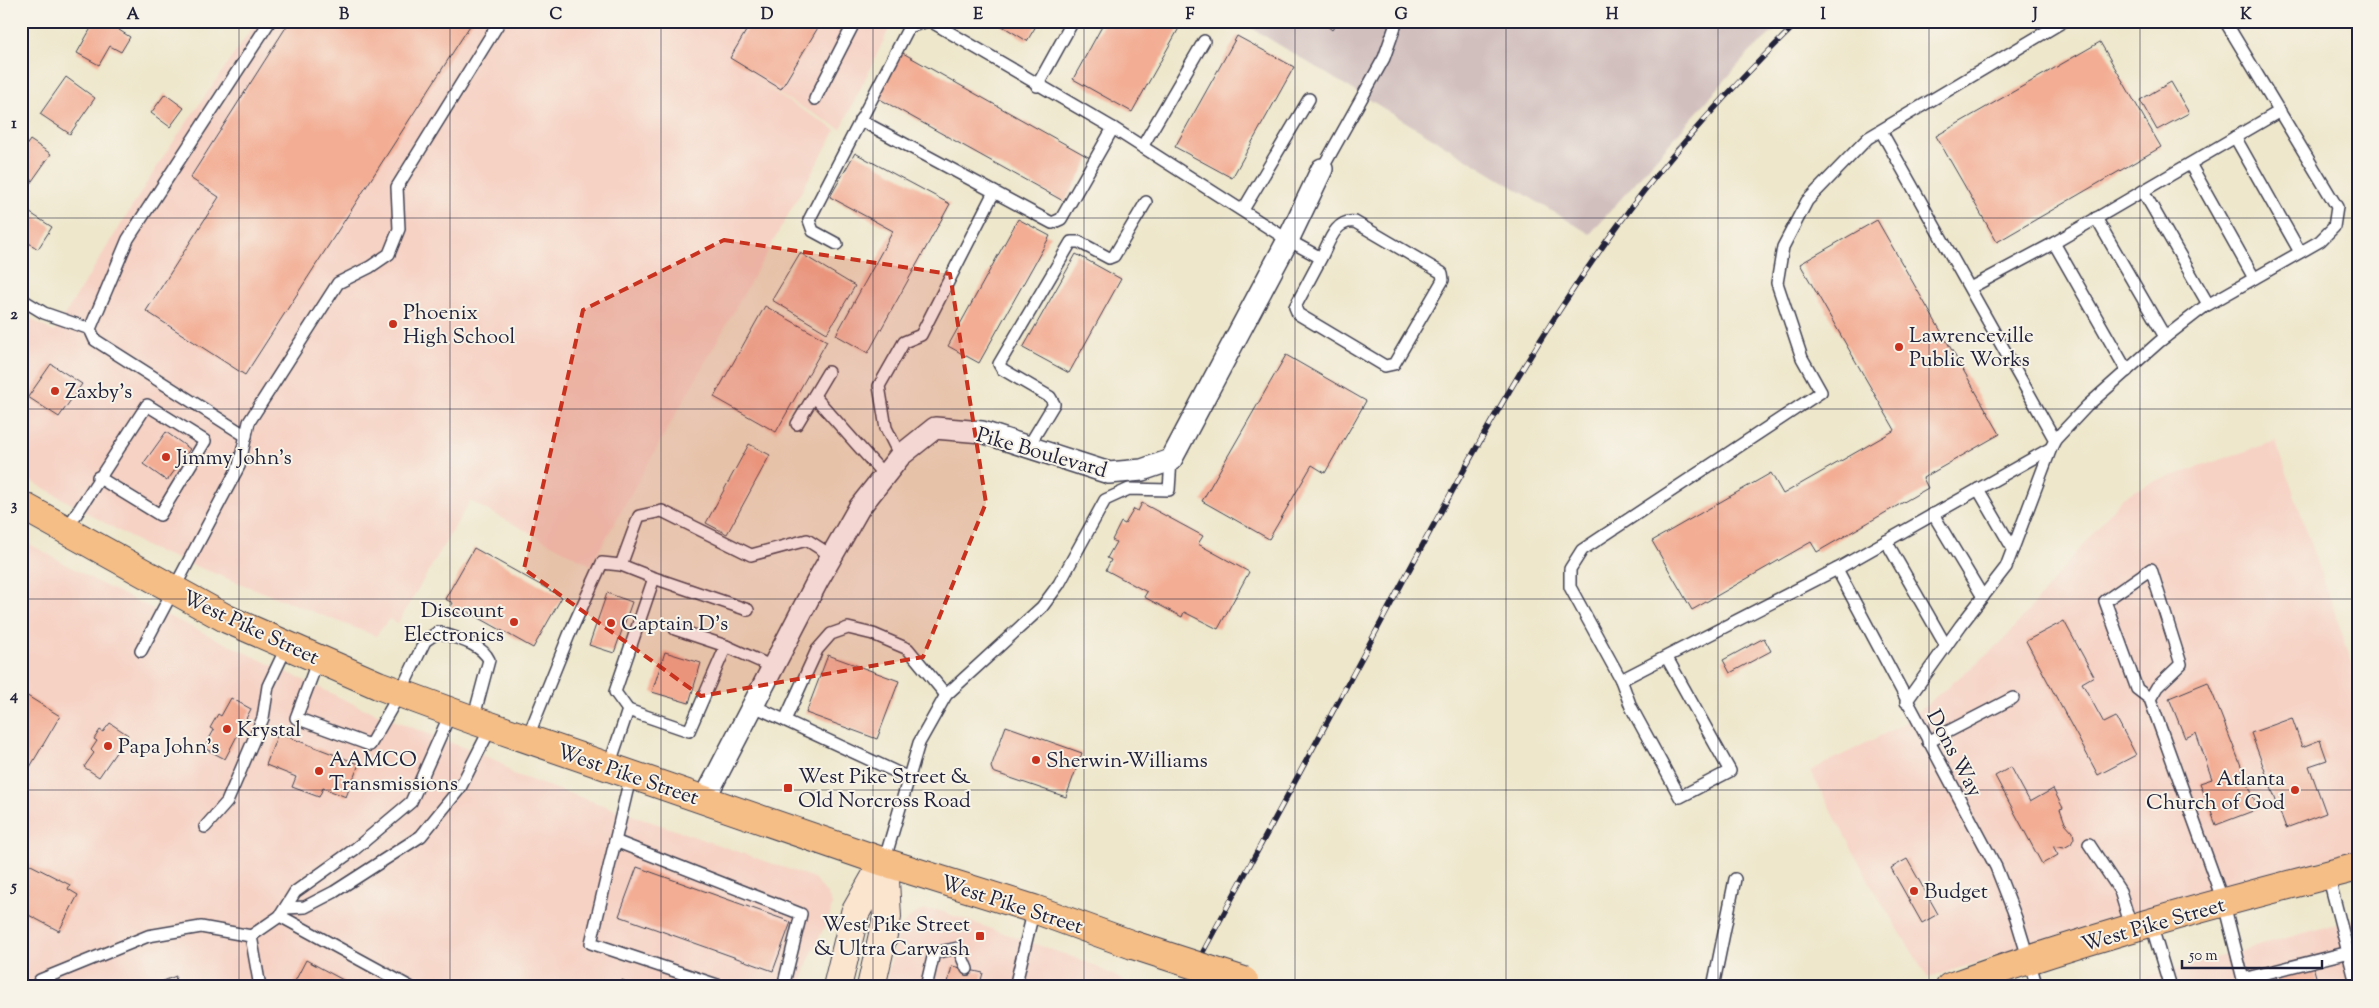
<svg xmlns="http://www.w3.org/2000/svg" width="2379" height="1008" font-family="'Sorts Mill Goudy',serif">
<style>
.built{fill:#f6d2c4}
.industrial{fill:#d1bfbe}
.building{fill:#f3ad94}
.lines{fill:none;stroke-linecap:round;stroke-linejoin:round}
.service-casing{stroke:#414051;stroke-width:14}
.minor-casing{stroke:#414051;stroke-width:24}
.secondary-casing{stroke:#414051;stroke-width:30}
.primary-casing{stroke:#414051;stroke-width:30}
.service{stroke:#fff;stroke-width:11}
.minor{stroke:#fff;stroke-width:21}
.secondary{stroke:#fbe5cf;stroke-width:28}
.primary{stroke:#f6be87;stroke-width:28}
.rail-casing{stroke:#22223b;stroke-width:5.5}
.rail{stroke:#f7f3e8;stroke-width:4;stroke-dasharray:11;stroke-linecap:butt}
.primary-bridge-casing{stroke:#414051;stroke-width:30;stroke-linecap:butt}
.primary-bridge{stroke:#f6be87;stroke-width:28}
.marked{fill:#c8321e;fill-opacity:0.2;stroke:#c8321e;stroke-width:4;stroke-dasharray:10 6;stroke-linejoin:round}
.grid{fill:none;stroke:#22223b;stroke-width:1;stroke-opacity:0.55}
.poi-dot{fill:#c8321e;stroke:#f7f3e8;stroke-width:2}
.labels{text-anchor:middle;stroke-width:4;stroke-linejoin:round;paint-order:stroke}
.poi-label{font-size:21px;fill:#22223b;stroke:#f7f3e8;text-anchor:start}
.street-label{font-size:21px;fill:#22223b;stroke:#f7f3e8}
.neatline{fill:none;stroke:#22223b;stroke-width:2}
.grid-label{font-size:16px;text-anchor:middle;font-weight:bold;fill:#22223b}
</style>
<rect width="100%" height="100%" fill="#f7f3e8"/>
<filter id="ink" filterUnits="userSpaceOnUse"><feTurbulence type="fractalNoise" baseFrequency=".02" numOctaves="2"/><feDisplacementMap in="SourceGraphic" scale="10" xChannelSelector="R" yChannelSelector="G"/><feConvolveMatrix kernelMatrix="1 2 1 2 8 2 1 2 1" color-interpolation-filters="sRGB"/></filter>
<filter id="wash" filterUnits="userSpaceOnUse"><feTurbulence type="fractalNoise" baseFrequency=".0096" numOctaves="4" result="noise"/><feDisplacementMap in="SourceGraphic" scale="20" xChannelSelector="R" yChannelSelector="G"/><feGaussianBlur stdDeviation="1.12" result="paint"/><feColorMatrix in="noise" values="0 0 0 0 0 0 0 0 0 0 0 0 0 0 0 0 0 1.4 0 .05"/><feComposite in="paint" operator="in"/></filter>
<g filter="url(#wash)">
<rect width="100%" height="100%" fill="#eee7cc"/>
<g class="built">
<path d="M257,21H893L841,129L751,79L836,130L591,565L470,501L398,623L389,619L376,636L149,548L21,475V313L54,332L163,157Z"/>
<path d="M2276,441L2358,680V851L2150,909L1928,978L1873,888L1810,771L1902,725L2003,641L2123,497L2149,484Z"/>
<path d="M21,539L103,585L360,707L500,762L513,774L814,878L827,894L832,904L830,915L807,964L801,987H21Z"/>
<path d="M925,910H937L1084,961L1137,987H884L898,935L904,923L915,914Z"/>
<path d="M2358,918V987H2112L2118,985Z"/>
</g>
<path class="industrial" d="M1240,21H1785L1748,54L1590,234Z"/>
<g id="blocks">
<g class="building">
<path d="M95,21H117L123,24L119,30L130,37L121,52L110,46L99,65L77,53Z"/>
<path d="M290,21H473L245,375L146,311L219,197L190,178Z"/>
<path d="M752,21H822L781,89L730,58Z"/>
<path d="M994,21H1039L1027,41Z"/>
<path d="M1105,21H1183L1132,112L1073,79Z"/>
<path d="M1321,21H1339L1332,30Z"/>
<path d="M1237,36L1294,67L1232,178L1175,147Z"/>
<path d="M2100,42L2161,147L1997,242L1936,136Z"/>
<path d="M901,52L1090,158L1065,202L876,97Z"/>
<path d="M66,77L95,98L70,134L40,114Z"/>
<path d="M2171,82L2189,113L2157,130L2140,100Z"/>
<path d="M165,94L184,108L170,127L151,113Z"/>
<path d="M30,140L51,154L25,191L21,189V153Z"/>
<path d="M855,153L950,204L868,353L836,335L893,231L830,197Z"/>
<path d="M21,207L52,227L38,249L21,238Z"/>
<path d="M1018,219L1050,236L979,363L948,346Z"/>
<path d="M1877,220L2000,434L1923,478L1928,488L1817,552L1811,542L1692,610L1652,541L1771,473L1783,494L1895,430L1800,264Z"/>
<path d="M800,253L855,286L827,333L772,300Z"/>
<path d="M1076,254L1121,279L1069,373L1023,348Z"/>
<path d="M765,306L827,341L776,432L714,397Z"/>
<path d="M1286,355L1366,401L1325,473L1312,465L1269,539L1202,501Z"/>
<path d="M51,364L82,384L59,417L28,397Z"/>
<path d="M166,432L190,449L167,481L143,464Z"/>
<path d="M749,444L770,455L727,534L706,523Z"/>
<path d="M1142,503L1203,536L1198,544L1249,572L1218,629L1184,612L1182,617L1144,597L1147,592L1106,570L1111,560L1107,558L1116,542L1112,540L1121,522L1125,524L1134,509L1138,511Z"/>
<path d="M474,548L562,597L533,648L465,610L462,615L450,609L453,603L445,599Z"/>
<path d="M607,593L632,602L614,653L589,645Z"/>
<path d="M2064,621L2094,676L2082,683L2104,723L2116,717L2136,755L2098,775L2026,641Z"/>
<path d="M1764,638L1771,651L1730,673L1723,660Z"/>
<path d="M665,652L701,663L689,703L652,692Z"/>
<path d="M828,655L899,681L877,739L806,713Z"/>
<path d="M2208,682L2258,809L2216,825L2200,783L2212,779L2196,733L2185,738L2169,698Z"/>
<path d="M21,692L60,716L30,767L21,761Z"/>
<path d="M231,698L251,709L225,759L204,748L214,730L210,728L218,714L221,716Z"/>
<path d="M2292,718L2302,747L2320,740L2327,760L2309,766L2326,813L2286,828L2251,733Z"/>
<path d="M110,723L128,735L99,777L84,767L94,753L91,750L97,741L94,739L100,730L103,732Z"/>
<path d="M1006,726L1082,753L1066,797L993,772L991,767Z"/>
<path d="M278,733L359,764L346,797L323,788L319,797L292,787L296,777L266,765Z"/>
<path d="M2011,767L2030,802L2053,789L2063,808L2060,809L2065,823L2073,832L2074,838L2071,844L2064,848L2053,846L2058,855L2042,864L1995,776Z"/>
<path d="M1907,859L1938,914L1922,923L1891,868Z"/>
<path d="M21,860L70,885L68,889L78,895L59,931L21,911Z"/>
<path d="M637,867L791,922L773,971L619,916Z"/>
<path d="M306,960L356,987H292Z"/>
<path d="M952,966L983,973L979,987H947Z"/>
<path d="M2313,966L2319,987H2280L2277,976Z"/>
<path d="M176,976L174,987H148Z"/>
<path d="M622,980L639,987H619Z"/>
</g>
</g>
</g>
<g filter="url(#ink)">
<use href="#blocks" fill-opacity="0" stroke="#414051" stroke-width="1"/>
<g class="lines">
<defs>
<g id="service">
<path d="M930,21L1113,128L1288,240L1321,258L1295,307L1298,314L1385,366L1394,364L1443,280L1442,273L1355,222C1335,219 1329,243 1321,258"/>
<path d="M2064,21L1868,138L1807,201L1783,247L1777,283L1802,358L1821,392L1582,550L1570,569V587L1621,680L1837,569L2051,448L2055,440L2087,406L2159,342L2204,307L2320,241L2334,227L2337,207L2225,21"/>
<path d="M1037,86L1073,21"/>
<path d="M815,99L855,21"/>
<path d="M860,120L1052,223L1061,219L1113,128"/>
<path d="M1881,131L2055,440"/>
<path d="M2235,137L2300,252"/>
<path d="M1142,147L1204,41"/>
<path d="M2190,164L2254,278"/>
<path d="M1322,169L1384,58L1397,21"/>
<path d="M2143,191L2208,304"/>
<path d="M1243,210L1309,99"/>
<path d="M2096,218L2165,337"/>
<path d="M2054,243L2127,371"/>
<path d="M837,244L813,231L809,220L909,27L927,21"/>
<path d="M1970,288L2054,243L2280,111"/>
<path d="M21,299L44,313L90,329"/>
<path d="M814,396L885,476"/>
<path d="M797,424L828,372"/>
<path d="M246,436L95,340L90,329L128,239L270,21"/>
<path d="M1028,447L1054,404L1050,397L1002,369L999,364L1071,242H1079L1109,258L1114,256L1146,202"/>
<path d="M900,456L886,428L879,386L904,342L921,335L994,192"/>
<path d="M1978,489L2013,549"/>
<path d="M1933,514L1983,597"/>
<path d="M66,530L147,405L205,441L160,515L98,477"/>
<path d="M1886,541L1946,646"/>
<path d="M621,565L639,516L662,511L751,555L807,540L832,556"/>
<path d="M1837,569L1996,867L2016,918L2037,987"/>
<path d="M654,578L748,610"/>
<path d="M675,629L726,646"/>
<path d="M141,651L239,466L249,422L338,283L370,267L389,254L399,229L397,187L500,21"/>
<path d="M318,660L296,718L370,745L400,693L425,641L438,632C455,638 481,643 489,660L473,720"/>
<path d="M1621,680L1631,707L1680,797L1730,771L1667,658"/>
<path d="M2150,699L2157,687L2181,664L2151,569L2105,601L2137,689L2150,699L2224,904L2245,987"/>
<path d="M1906,702L1961,625L2006,567L2051,448"/>
<path d="M754,706L909,778"/>
<path d="M785,720L817,650L831,634L848,628L873,634L908,649L946,695"/>
<path d="M527,739L569,635L602,563L621,565L654,578L615,692L628,710L689,731L726,646L773,667"/>
<path d="M1928,742L2013,698"/>
<path d="M609,766L628,710"/>
<path d="M631,774L591,943L723,987"/>
<path d="M205,827L227,802L263,718L268,686L287,646"/>
<path d="M615,841L801,914L783,987"/>
<path d="M2089,844L2120,891L2132,929"/>
<path d="M884,862L919,743L946,695L1042,607L1059,584L1105,500L1129,489L1169,490L1171,460"/>
<path d="M2328,875L2357,987"/>
<path d="M286,908L305,907L334,892L421,836L460,788L491,727"/>
<path d="M280,916L410,987"/>
<path d="M2151,924L2170,987"/>
<path d="M251,936L280,916L295,892L355,849L411,802L451,712"/>
<path d="M251,936L260,987"/>
<path d="M2243,979L2349,952"/>
<path d="M36,987L40,980L148,936L201,927L251,936"/>
<path d="M926,987L934,953L958,948L967,969"/>
<path d="M1015,987L1034,909"/>
<path d="M1713,987L1735,879"/>
</g>
<path id="minor" d="M704,800L818,580L859,508L900,456L935,428L982,432L1109,473L1142,470L1171,460L1288,240L1322,169"/>
<g id="secondary">
<path d="M837,987L855,913L884,862"/>
<path d="M871,987L887,917L884,862"/>
</g>
<g id="primary">
<path d="M21,505L227,619L378,685L473,720L884,862L1034,909L1133,945"/>
<path d="M1950,987C2083,939 2221,902 2358,867"/>
</g>
</defs>
<use href="#service" class="service-casing"/>
<use href="#minor" class="minor-casing"/>
<use href="#secondary" class="secondary-casing"/>
<use href="#primary" class="primary-casing"/>
<use href="#service" class="service"/>
<use href="#minor" class="minor"/>
<use href="#secondary" class="secondary"/>
<use href="#primary" class="primary"/>
<defs>
<path id="rail" d="M1184,987C1249,866 1314,746 1379,626C1459,477 1539,326 1643,192C1691,131 1744,75 1799,21"/>
</defs>
<use href="#rail" class="rail-casing"/>
<use href="#rail" class="rail"/>
<defs>
<path id="primary-bridge" d="M1133,945L1244,981"/>
</defs>
<use href="#primary-bridge" class="primary-bridge-casing"/>
<use href="#primary-bridge" class="primary-bridge"/>
</g>
</g>
<path class="marked" d="M724,240L950,274L986,503L923,657L701,696L524,569L583,310Z"/>
<path class="grid" d="M239,21V987M450,21V987M661,21V987M873,21V987M1084,21V987M1295,21V987M1506,21V987M1718,21V987M1929,21V987M2140,21V987M21,218H2358M21,409H2358M21,599H2358M21,790H2358"/>
<g class="poi-dot">
<circle cx="393" cy="324" r="5"/>
<circle cx="1899" cy="347" r="5"/>
<circle cx="55" cy="391" r="5"/>
<circle cx="166" cy="457" r="5"/>
<circle cx="514" cy="622" r="5"/>
<circle cx="611" cy="623" r="5"/>
<circle cx="227" cy="729" r="5"/>
<circle cx="108" cy="746" r="5"/>
<circle cx="1036" cy="760" r="5"/>
<circle cx="319" cy="771" r="5"/>
<rect x="783" y="783" width="10" height="10" rx="2.5"/>
<circle cx="2295" cy="790" r="5"/>
<circle cx="1914" cy="891" r="5"/>
<rect x="975" y="931" width="10" height="10" rx="2.5"/>
</g>
<g class="labels">
<g class="poi-label">
<text x="403" y="319">Phoenix<tspan x="403" dy="24">High School</tspan></text>
<text x="1909" y="342">Lawrenceville<tspan x="1909" dy="24">Public Works</tspan></text>
<text x="65" y="398">Zaxby's</text>
<text x="176" y="464">Jimmy John's</text>
<text x="504" y="617" text-anchor="end">Discount<tspan x="504" dy="24">Electronics</tspan></text>
<text x="621" y="630">Captain D's</text>
<text x="237" y="736">Krystal</text>
<text x="118" y="753">Papa John's</text>
<text x="329" y="766">AAMCO<tspan x="329" dy="24">Transmissions</tspan></text>
<text x="1046" y="767">Sherwin-Williams</text>
<text x="798" y="783">West Pike Street &amp;<tspan x="798" dy="24">Old Norcross Road</tspan></text>
<text x="2285" y="785" text-anchor="end">Atlanta<tspan x="2285" dy="24">Church of God</tspan></text>
<text x="1924" y="898">Budget</text>
<text x="970" y="931" text-anchor="end">West Pike Street<tspan x="970" dy="24">&amp; Ultra Carwash</tspan></text>
</g>
<g class="street-label">
<text transform="translate(1042 452) rotate(16)" y="7">Pike Boulevard</text>
<text transform="translate(251 627) rotate(25)" y="7">West Pike Street</text>
<text transform="translate(1955 753) rotate(62)" y="7">Dons Way</text>
<text transform="translate(628 774) rotate(19)" y="7">West Pike Street</text>
<text transform="translate(1012 904) rotate(18)" y="7">West Pike Street</text>
<text transform="translate(2153 924) rotate(-16)" y="7">West Pike Street</text>
</g>
</g>
<rect width="2379" height="1008" fill="none" stroke="#f7f3e8" stroke-width="55"/>
<path d="M2182 960v8h140v-8" fill="none" stroke="#22223b" stroke-width="2.5"/>
<text x="2189" y="960" font-size="15" fill="#22223b" stroke="#f7f3e8" stroke-width="4" paint-order="stroke">50 m</text>
<rect x="28" y="28" width="2324" height="952" class="neatline"/>
<g class="grid-label">
<text x="133" y="19">A</text>
<text x="344" y="19">B</text>
<text x="556" y="19">C</text>
<text x="767" y="19">D</text>
<text x="978" y="19">E</text>
<text x="1190" y="19">F</text>
<text x="1401" y="19">G</text>
<text x="1612" y="19">H</text>
<text x="1823" y="19">I</text>
<text x="2035" y="19">J</text>
<text x="2246" y="19">K</text>
<text x="14" y="128">1</text>
<text x="14" y="319">2</text>
<text x="14" y="510">3</text>
<text x="14" y="700">4</text>
<text x="14" y="891">5</text>
</g>
</svg>
